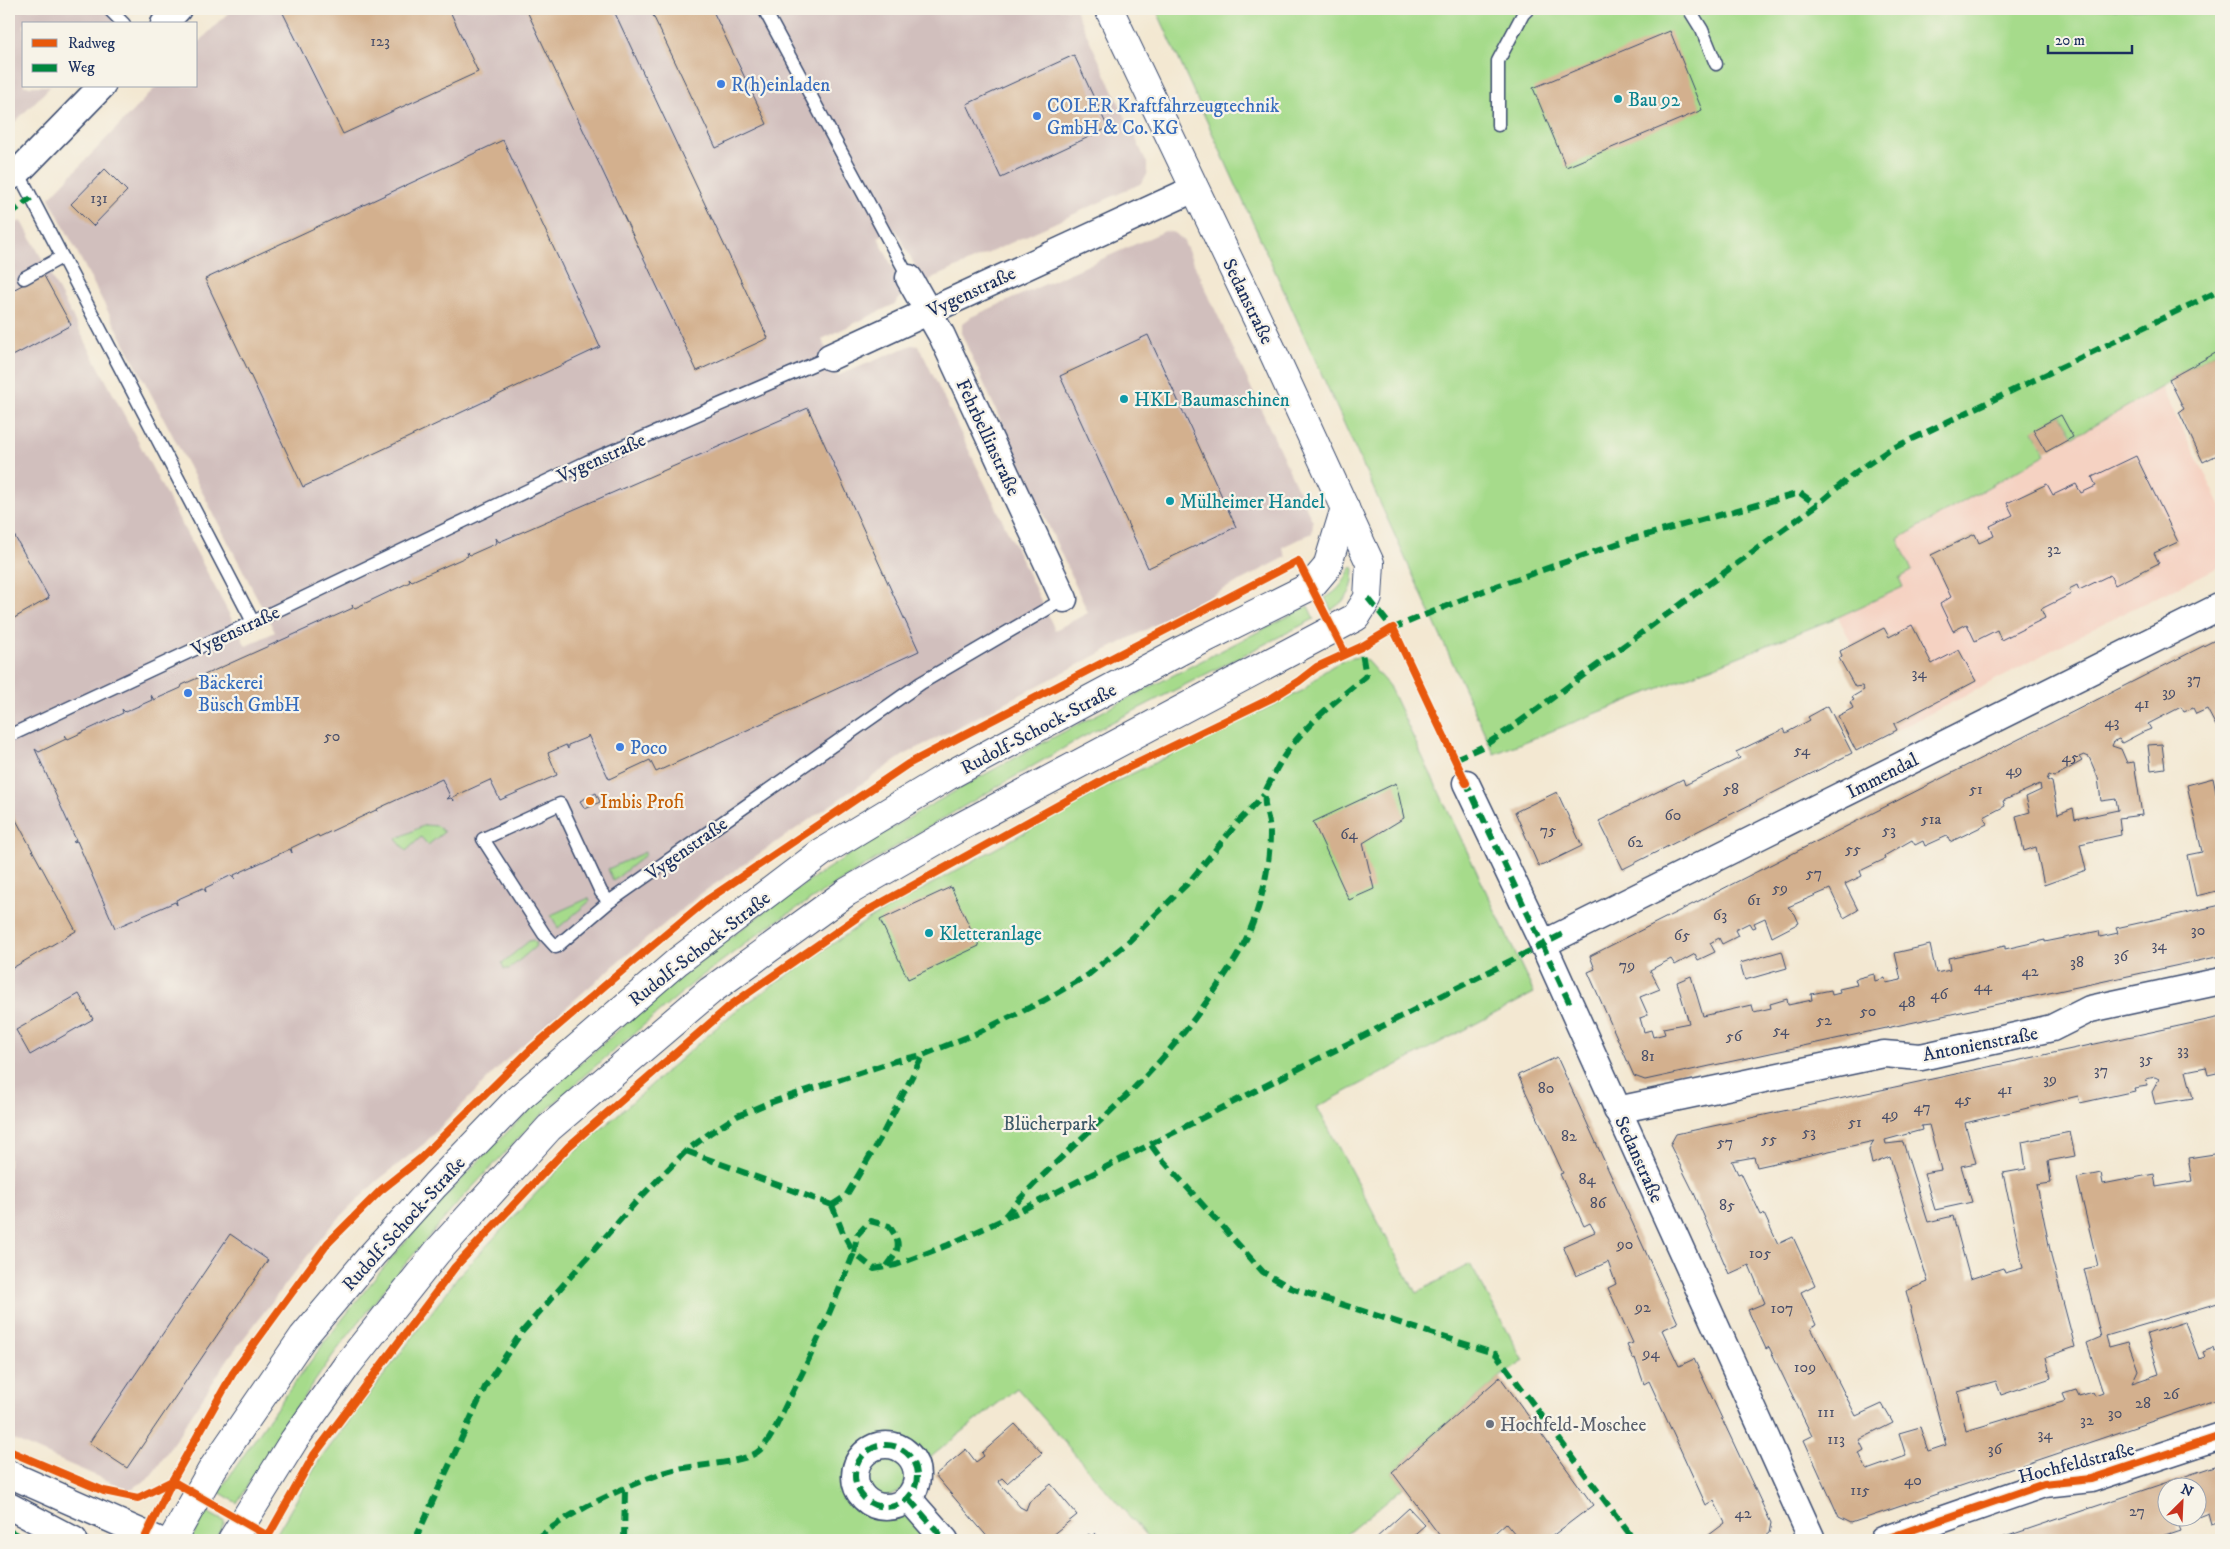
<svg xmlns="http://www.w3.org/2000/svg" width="2230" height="1549" font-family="'IM FELL DW Pica',serif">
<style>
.built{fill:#f5d2c2}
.industrial{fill:#d1bfbd}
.green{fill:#a6db8b;stroke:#608574}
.building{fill:#d3b08e;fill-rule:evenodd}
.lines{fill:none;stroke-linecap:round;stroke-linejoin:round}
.service-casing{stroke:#3b4b6f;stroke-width:15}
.minor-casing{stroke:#3b4b6f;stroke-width:29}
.secondary-casing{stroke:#3b4b6f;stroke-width:30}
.service{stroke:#fff;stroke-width:12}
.minor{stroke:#fff;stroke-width:26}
.secondary{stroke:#fff;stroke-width:28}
.quiet{stroke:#00873e;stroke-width:6;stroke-dasharray:12 6;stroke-linecap:butt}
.cycleway-casing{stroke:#f7f3e8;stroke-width:11}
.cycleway{stroke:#e8590c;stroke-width:8}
.shop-dot{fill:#3f7fe0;stroke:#f7f3e8;stroke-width:2}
.culture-dot{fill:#0f9aa8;stroke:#f7f3e8;stroke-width:2}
.food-dot{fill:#e8710a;stroke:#f7f3e8;stroke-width:2}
.worship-dot{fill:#6b7280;stroke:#f7f3e8;stroke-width:2}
.labels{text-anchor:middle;stroke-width:4.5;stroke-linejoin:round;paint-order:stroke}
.number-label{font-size:16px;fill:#494f6a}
.shop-label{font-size:19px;fill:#366cbe;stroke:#f7f3e8;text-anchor:start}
.culture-label{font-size:19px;fill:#0d838f;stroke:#f7f3e8;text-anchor:start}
.street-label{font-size:19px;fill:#1b2f5e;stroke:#f7f3e8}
.food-label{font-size:19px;fill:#c56008;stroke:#f7f3e8;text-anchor:start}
.park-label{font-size:19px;fill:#3e5a69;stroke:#f7f3e8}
.worship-label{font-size:19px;fill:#5b616d;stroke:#f7f3e8;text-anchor:start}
</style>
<rect width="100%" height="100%" fill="#f7f3e8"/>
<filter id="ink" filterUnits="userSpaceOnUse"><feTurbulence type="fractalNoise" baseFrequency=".02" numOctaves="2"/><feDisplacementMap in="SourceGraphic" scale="10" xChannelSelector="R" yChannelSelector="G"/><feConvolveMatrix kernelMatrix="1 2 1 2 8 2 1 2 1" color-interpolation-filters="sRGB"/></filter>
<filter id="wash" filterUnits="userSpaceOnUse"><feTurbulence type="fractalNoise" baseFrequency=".0096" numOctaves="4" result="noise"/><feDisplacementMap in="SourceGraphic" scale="20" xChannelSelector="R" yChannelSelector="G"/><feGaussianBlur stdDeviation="1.12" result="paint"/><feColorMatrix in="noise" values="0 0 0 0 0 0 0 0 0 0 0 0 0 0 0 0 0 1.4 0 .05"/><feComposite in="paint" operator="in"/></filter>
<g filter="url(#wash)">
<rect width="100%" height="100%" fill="#f3e8d2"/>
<path class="built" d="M2161,387L2221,506V566L2105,622L1961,698L1897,730L1838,617L1903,587L1898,578L1912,571L1897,539Z"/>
<g class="industrial">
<path d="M9,9H130L115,24H24V86H51L9,128Z"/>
<path d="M232,9H1075L1147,163V175L1140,184L927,281H923L896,230L878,237L902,287L900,297L895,304L822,339L837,376L912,345L919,346L1055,630L1088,613L962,335V324L971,317L1165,231L1175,233L1183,240L1313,522L1312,533L1282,547L1286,557L904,755L702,893L616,964L511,1055L424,1144L377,1181L330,1227L230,1356L156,1469L147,1480L129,1490L9,1438V229L20,221L24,225L246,646L275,632L49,198L157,86H196V45Z"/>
</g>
<g class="green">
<path d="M1156,9H2221V350L2169,379L2170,382L2074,437L2061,415L2033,431L2046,454L1898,539L1912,571L1899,578L1903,587L1838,617L1494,754Z"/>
<path d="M1352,566L1354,569C1353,591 1349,598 1331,610L1325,598C1343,588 1342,582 1352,566Z"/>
<path d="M1308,606L1314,619L1081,738L908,839L769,926L698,979L585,1075L534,1122L464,1196L395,1276L333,1355L274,1441L237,1503L219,1492C290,1385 367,1281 455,1186C513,1123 577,1065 642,1010C702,959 764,909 830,867C982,768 1147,690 1308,606Z"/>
<path d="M1359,657L1367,661L1389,686L1534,993L1317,1107L1416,1293L1470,1264L1524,1361L1500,1377L1392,1472L1404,1487L1339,1540H1150L1017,1388L917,1468L905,1450C899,1448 889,1444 883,1444C847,1449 847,1498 880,1507C885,1509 893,1506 899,1506L930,1540H273L319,1461L461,1273L574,1153L734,1012L869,919L1115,782L1304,690C1319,674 1336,660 1359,657Z"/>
<path d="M425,825L437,826L444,832L428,845L421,837L406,851L396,839Z"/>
<path d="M645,852V855L613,881L608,869Z"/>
<path d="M589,898L590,901L558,928L551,915Z"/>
<path d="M533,940L536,943L535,947L509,969H504L502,963L529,941Z"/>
<circle cx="886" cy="1476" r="20"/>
<path d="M207,1512L225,1522L216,1538L214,1540H190Z"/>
</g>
<g id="blocks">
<g class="building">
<path d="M281,9H449L478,72L343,134Z"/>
<path d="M526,9H613L768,338L697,371Z"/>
<path d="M650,9H712L767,124L716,148Z"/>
<path d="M1670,31L1702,110L1566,167L1533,88Z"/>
<path d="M1074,55L1108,128L1001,178L967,104Z"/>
<path d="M503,140L600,347L303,487L205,279Z"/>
<path d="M105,169L127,191L93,226L71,204Z"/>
<path d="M43,274L71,325L9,358V292Z"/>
<path d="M1148,335L1236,527L1148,568L1060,376Z"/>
<path d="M2221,350V453L2203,462L2179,412L2184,409L2169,379Z"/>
<path d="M808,408L919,651L656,772L650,760L609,779L588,735V737L568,745V749L566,745L548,753L557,775L500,800L490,780L453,797L454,801L451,798L447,799L450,796L442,779L377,809L378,812L376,810L319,837L318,835L291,848L292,853L290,849L234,875L235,879L232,875L205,888L206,892L203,888L176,900L177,905L175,902L115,928L77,841L73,842L76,840L35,749L39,752L66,739L65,735L68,739L96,726L123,713L122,709L125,712L152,700L151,695L154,700L181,688L182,685L353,608L352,605L355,608L410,582L409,578L412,581L468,556L467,552L470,555L497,543L496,538L499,542Z"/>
<path d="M2061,415L2073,437L2046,452L2033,430Z"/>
<path d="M2136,456L2178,542L2154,553L2159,563L2115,585L2110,575L2079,590L2077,585L2069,589L2071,594L2041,609L2045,618L2001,640L1997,630L1975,641L1967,624L1953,631L1940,604L1951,597L1931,555L1975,534L1979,543L1994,536L1990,526L2013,515L2007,503L2047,484L2053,495L2076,484L2081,493L2096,486L2092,477Z"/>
<path d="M9,526L49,598L9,621Z"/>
<path d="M1912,625L1932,664L1959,650L1976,681L1894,724L1897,730L1856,751L1838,716L1853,708L1850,702L1854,700L1852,697L1864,690L1862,686L1855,687L1839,658L1842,656L1840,651L1884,628L1889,637Z"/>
<path d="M2221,637V691L2218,693L2221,700V723L2216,726L2207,709L2196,714L2193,708L2184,712L2181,707L2148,724L2151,729L2141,733L2122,743L2119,739L2114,741L2112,746L2121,749L2127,763L2134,762L2142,815L2119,818L2121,835L2080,844L2086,870L2044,885L2036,847L2024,851L2016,816L2030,812L2026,797L2041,790L2040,784L2003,801L2005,806L1984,817L1987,824L1950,842L1947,836L1925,846L1923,841L1915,845L1912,840L1884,856L1885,859L1860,871L1862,876L1845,884L1858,910L1844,918L1830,889L1788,907L1795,914L1799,923L1772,937L1765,918L1754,923L1756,927L1752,928L1749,923L1735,930L1738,936L1722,944L1719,938L1710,943L1715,952L1698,960L1695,954L1675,965L1671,959L1650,970L1660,989L1640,997L1648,1015L1640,1018L1644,1032L1651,1030L1653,1037L1665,1034L1663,1028L1689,1023L1677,982L1691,976L1703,1016L1752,1005L1754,1012L1771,1008L1770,1004L1787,999L1788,1005L1812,1000L1811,994L1831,990L1832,995L1840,993L1839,989L1857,985L1855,979L1874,974L1875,981L1885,978L1886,983L1901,980L1895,953L1930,945L1936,973L1950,970L1948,958L2005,946V949L2045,940V942L2099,931L2100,937L2118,933L2116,928L2221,905V956L1645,1080L1634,1076L1588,972L1595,969L1590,956ZM2084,755L2089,757L2098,778L2101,801L2116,799L2118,810L2075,819L2073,808L2058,814L2052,782L2047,780L2049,775L2054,777L2082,761L2079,757Z"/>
<path d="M1828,706L1852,753L1623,869L1599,821L1683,779L1685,785L1740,758L1736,752L1784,729L1786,733L1810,720L1808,717Z"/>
<path d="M2162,744L2165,768L2151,770L2148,745Z"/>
<path d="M2213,778L2221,817V890L2196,896L2187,855L2202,852L2187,785Z"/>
<path d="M1396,783L1404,818L1363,843L1374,889L1349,900L1313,822Z"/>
<path d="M1557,792L1582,846L1539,867L1515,812Z"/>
<path d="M596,793L600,802L585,809L580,801Z"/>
<path d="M9,807L76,931L9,970Z"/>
<path d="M951,887L979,946L908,979L880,920Z"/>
<path d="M1782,951L1787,968L1745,980L1740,963Z"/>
<path d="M79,994L93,1019L30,1055L16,1030Z"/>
<path d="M2221,1017V1072L2208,1075L2206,1067L2186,1071L2193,1098L2155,1104L2152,1092L2159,1079L2155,1077L2146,1079L2147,1086L2134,1088L2135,1091L2080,1103L2078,1096L1965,1123L1976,1163L1961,1166L1972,1202L1935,1210L1924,1173L1941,1170L1929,1125L1921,1126L1922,1130L1885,1140L1886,1144L1903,1142L1928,1222L1953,1216L1970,1279L2003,1268L2005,1273L2023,1268L2003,1173L2026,1169L2022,1142L2070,1132L2075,1156L2048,1161L2051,1183L2037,1185L2052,1260L2075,1347L2046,1357L2051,1378L2001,1395L1996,1381L1958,1392L1966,1431L2066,1401L2063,1394L2076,1390L2079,1396L2093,1392L2095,1396L2103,1393L2087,1343L2101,1337L2084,1269L2098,1266L2077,1178L2101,1173L2103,1184L2154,1174L2156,1187L2192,1181L2188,1158L2221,1153V1302L2106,1336L2109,1347L2128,1342L2138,1370L2132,1383L2159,1374L2147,1334L2185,1322L2199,1359L2205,1357L2203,1352L2213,1348L2214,1352L2221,1350V1398L1851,1523L1839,1517L1804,1440L1812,1436L1769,1347L1766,1349L1748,1310L1765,1303L1749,1265L1729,1274L1694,1193L1670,1145L1676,1134ZM1874,1141L1869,1150L1872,1164L1890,1157L1928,1282L1906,1291L1946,1445L1928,1451L1920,1427L1899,1433L1906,1456L1867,1470L1859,1453L1864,1450L1859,1440L1893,1423L1882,1404L1856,1416L1811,1328L1816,1325L1801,1292L1815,1285L1793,1237L1778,1244L1764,1214L1761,1215L1741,1173L1738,1174L1732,1161L1754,1157L1757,1167Z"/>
<path d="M1557,1057L1678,1323L1662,1330L1679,1366L1694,1359L1771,1523L1769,1533L1760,1540H1706L1705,1538L1725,1523L1714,1501L1706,1505L1649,1381L1644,1384L1635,1358L1633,1359L1627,1345L1633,1343L1608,1288L1616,1284L1608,1262L1576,1276L1563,1246L1595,1232L1590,1223L1584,1226L1583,1224L1560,1174L1563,1173L1518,1075Z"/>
<path d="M2221,1120V1142H2220L2217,1121Z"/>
<path d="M230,1234L268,1260L127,1468L89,1443Z"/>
<path d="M1500,1377L1593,1505L1547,1540H1520L1506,1523L1487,1540H1443L1392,1472Z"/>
<path d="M1015,1424L1042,1453L1007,1483L1002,1478L998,1481L1020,1507L1026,1510L1029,1502L1051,1484L1077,1515L1046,1540H990L935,1475L966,1449L976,1462L984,1456L982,1453Z"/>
<path d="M2221,1464V1521L2211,1524L2208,1513L2178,1525L2180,1530L2150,1540H1996ZM2168,1486H2198V1516H2168Z"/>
<path d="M1409,1508L1425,1525L1408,1540H1374Z"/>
<path d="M1095,1533L1101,1540H1086L1084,1538L1089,1534L1091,1537Z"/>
</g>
</g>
</g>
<g filter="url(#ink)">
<use href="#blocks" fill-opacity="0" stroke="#3b4b6f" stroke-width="1"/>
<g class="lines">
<defs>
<g id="service">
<path d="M109,9L124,24"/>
<path d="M764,9L909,278"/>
<path d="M1689,9L1702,30L1716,64"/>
<path d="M1498,125V61L1523,14L1528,9"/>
<path d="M18,172L253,622"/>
<path d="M24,278L62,257"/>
<path d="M13,734L253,622L587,462L830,357"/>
<path d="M609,902L601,892L560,804L483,839L544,934L556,947L609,902L921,683L1064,599"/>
</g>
<g id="minor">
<path d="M164,24L178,9"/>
<path d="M9,178L18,172L102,86"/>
<path d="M909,278L942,336L1064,599"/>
<path d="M830,357L1194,189"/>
<path d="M1466,783L1543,944L1811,1537"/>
<path d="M1543,944L2221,606"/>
<path d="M1617,1110L1884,1054L1921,1057L2052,1028L2090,1009L2221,981"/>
<circle cx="886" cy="1476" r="31"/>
<path d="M9,1474L158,1540"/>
<path d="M909,1499L945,1540"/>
<path d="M9,1506L74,1540"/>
<path d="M1883,1540L2044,1484L2091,1479L2221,1436"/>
</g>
<g id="secondary">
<path d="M172,1540L213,1468L303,1337L372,1255L435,1185L518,1099L678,961L822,852L948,776L1070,710L1182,650L1311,586L1327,567L1345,508"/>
<path d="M232,1540L294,1440L348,1364L437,1252L549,1128L710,991L847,892L958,828L1356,617L1368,598L1370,563L1272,350L1109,9"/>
</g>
</defs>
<use href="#service" class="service-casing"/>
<use href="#minor" class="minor-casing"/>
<use href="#secondary" class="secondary-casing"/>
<use href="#service" class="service"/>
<use href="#minor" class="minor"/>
<use href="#secondary" class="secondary"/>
<g class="quiet">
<path d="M9,215L31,198"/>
<path d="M1368,598L1394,630"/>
<path d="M1391,629L1488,589L1628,540L1800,493L1817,505"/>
<path d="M1455,759L1482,747L1511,728L1817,505L1856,472L1889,450L2221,290"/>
<path d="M1465,780L1570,1004"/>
<path d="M1151,1145L1159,1156L1263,1272L1291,1288L1496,1354L1634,1540"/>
<path d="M686,1151L832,1205"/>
<path d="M832,1205L846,1196L880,1139L923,1055"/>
<path d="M1005,1216C1045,1169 1093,1130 1136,1086C1173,1050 1206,1005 1234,961C1257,925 1270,875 1270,832C1270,820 1263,806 1265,795C1265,789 1270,783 1272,778C1292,734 1330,706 1366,676L1361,647"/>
<path d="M887,1266C900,1249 902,1244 889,1226L870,1221L857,1235L854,1253L874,1269L896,1265L948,1245L1002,1220L1565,933"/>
<circle cx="886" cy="1476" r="31"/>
<path d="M909,1499L945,1540"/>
<path d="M9,1531L27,1540"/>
<path d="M415,1540L486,1385L521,1333L635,1203L686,1151L710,1133L737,1116L766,1104L895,1061L923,1055L975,1034L1043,1001L1088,975L1126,944L1190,881L1238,822L1264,795"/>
<path d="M537,1540C557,1517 647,1475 678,1469C698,1465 740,1463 756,1453C771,1443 778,1421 786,1405C812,1356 833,1305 854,1253L843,1233L832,1205"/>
<path d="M624,1540L625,1488"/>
</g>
<defs>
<g id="cycleway">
<path d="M9,1451L104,1491L138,1498L172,1481"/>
<path d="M172,1481L268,1536"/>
<path d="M144,1540L172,1481L233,1373L328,1243L381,1190L420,1159L532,1048L623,970L707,900L908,764L1298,561L1345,653"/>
<path d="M266,1540L314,1455L455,1267L569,1146L731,1005L865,912L1113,775L1272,698L1299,681L1317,667L1361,647L1393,628L1466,783"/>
<path d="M1883,1540L2044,1484L2091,1479L2221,1436"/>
</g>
</defs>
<use href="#cycleway" class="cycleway-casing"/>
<use href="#cycleway" class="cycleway"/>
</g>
</g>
<g class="shop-dot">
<circle cx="721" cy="84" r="5"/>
<circle cx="1037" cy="116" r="5"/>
<circle cx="188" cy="693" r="5"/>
<circle cx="620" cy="747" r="5"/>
</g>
<g class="culture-dot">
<circle cx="1618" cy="99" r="5"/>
<circle cx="1124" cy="399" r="5"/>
<circle cx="1170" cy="501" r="5"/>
<circle cx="929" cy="933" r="5"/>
</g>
<circle class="food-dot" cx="590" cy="801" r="5"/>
<circle class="worship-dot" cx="1490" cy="1424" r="5"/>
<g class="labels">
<g class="number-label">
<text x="380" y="46">123</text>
<text x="99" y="203">131</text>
<text x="2054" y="554">32</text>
<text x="1919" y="678">34</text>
<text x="2194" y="684">37</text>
<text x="2169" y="697">39</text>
<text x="2142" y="708">41</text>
<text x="2112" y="727">43</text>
<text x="332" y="741">50</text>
<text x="1802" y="755">54</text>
<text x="2070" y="762">45</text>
<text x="2014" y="775">49</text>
<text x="1731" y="794">58</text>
<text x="1976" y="794">51</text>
<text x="1673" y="820">60</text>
<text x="1931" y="824">51a</text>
<text x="1548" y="835">75</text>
<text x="1889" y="835">53</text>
<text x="1349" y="839">64</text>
<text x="1635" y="847">62</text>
<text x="1853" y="854">55</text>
<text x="1814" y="878">57</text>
<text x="1780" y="893">59</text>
<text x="1754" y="905">61</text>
<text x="1720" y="920">63</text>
<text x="2198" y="935">30</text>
<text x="1682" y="940">65</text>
<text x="2159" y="950">34</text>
<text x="2121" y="961">36</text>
<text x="2077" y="967">38</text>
<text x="1627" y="970">79</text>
<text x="2030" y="976">42</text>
<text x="1983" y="991">44</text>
<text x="1939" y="999">46</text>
<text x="1907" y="1007">48</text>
<text x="1868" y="1016">50</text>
<text x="1824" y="1025">52</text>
<text x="1781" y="1035">54</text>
<text x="1734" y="1041">56</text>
<text x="2183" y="1055">33</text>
<text x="1648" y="1061">81</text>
<text x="2146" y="1064">35</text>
<text x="2101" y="1075">37</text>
<text x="2050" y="1084">39</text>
<text x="1546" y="1093">80</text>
<text x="2005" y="1094">41</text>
<text x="1963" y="1104">45</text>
<text x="1922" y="1112">47</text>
<text x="1890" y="1119">49</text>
<text x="1855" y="1127">51</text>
<text x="1809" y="1137">53</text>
<text x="1569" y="1141">82</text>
<text x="1769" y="1144">55</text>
<text x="1725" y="1147">57</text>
<text x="1587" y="1184">84</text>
<text x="1598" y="1208">86</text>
<text x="1727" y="1210">85</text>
<text x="1625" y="1249">90</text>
<text x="1760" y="1258">105</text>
<text x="1643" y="1312">92</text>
<text x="1782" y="1313">107</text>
<text x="1651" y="1358">94</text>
<text x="1805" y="1372">109</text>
<text x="2171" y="1399">26</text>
<text x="2143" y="1408">28</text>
<text x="1826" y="1417">111</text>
<text x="2115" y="1418">30</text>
<text x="2087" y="1425">32</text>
<text x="2045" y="1439">34</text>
<text x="1836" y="1444">113</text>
<text x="1995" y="1454">36</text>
<text x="1913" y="1485">40</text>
<text x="1860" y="1495">115</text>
<text x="2137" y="1516">27</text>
<text x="1743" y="1518">42</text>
</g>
<g class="shop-label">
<text x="731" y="91">R(h)einladen</text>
<text x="1047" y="112">COLER Kraftfahrzeugtechnik<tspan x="1047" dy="22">GmbH &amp; Co. KG</tspan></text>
<text x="198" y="689">Bäckerei<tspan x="198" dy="22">Büsch GmbH</tspan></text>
<text x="630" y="754">Poco</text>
</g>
<g class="culture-label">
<text x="1628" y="106">Bau 92</text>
<text x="1134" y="406">HKL Baumaschinen</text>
<text x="1180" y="508">Mülheimer Handel</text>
<text x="939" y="940">Kletteranlage</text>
</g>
<g class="street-label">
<text transform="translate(971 291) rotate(-25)" y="7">Vygenstraße</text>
<text transform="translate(1249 301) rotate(64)" y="7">Sedanstraße</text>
<text transform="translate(989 437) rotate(65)" y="7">Fehrbellinstraße</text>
<text transform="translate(601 457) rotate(-24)" y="7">Vygenstraße</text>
<text transform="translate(235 630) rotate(-25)" y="7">Vygenstraße</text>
<text transform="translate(1038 728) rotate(-28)" y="7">Rudolf-Schock-Straße</text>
<text transform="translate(1882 775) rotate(-27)" y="7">Immendal</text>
<text transform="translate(686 848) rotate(-35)" y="7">Vygenstraße</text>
<text transform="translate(699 948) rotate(-38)" y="7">Rudolf-Schock-Straße</text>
<text transform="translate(1980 1043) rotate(-11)" y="7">Antonienstraße</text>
<text transform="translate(1640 1159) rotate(66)" y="7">Sedanstraße</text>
<text transform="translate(403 1223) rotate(-48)" y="7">Rudolf-Schock-Straße</text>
<text transform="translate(2076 1462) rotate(-14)" y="7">Hochfeldstraße</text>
</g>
<g class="food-label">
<text x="600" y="808">Imbis Profi</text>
</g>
<g class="park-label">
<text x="1050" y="1130">Blücherpark</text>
</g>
<g class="worship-label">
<text x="1500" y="1431">Hochfeld-Moschee</text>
</g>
</g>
<rect width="2230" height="1549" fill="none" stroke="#f7f3e8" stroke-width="30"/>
<rect x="22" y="22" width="175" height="65" fill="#f7f3e8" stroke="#9fa5b1"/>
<rect x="32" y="39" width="25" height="8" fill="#e8590c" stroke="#9fa5b1"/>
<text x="68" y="48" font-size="15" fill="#1b2f5e">Radweg</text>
<rect x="32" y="64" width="25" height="8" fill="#00873e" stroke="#9fa5b1"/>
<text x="68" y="72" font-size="15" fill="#1b2f5e">Weg</text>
<g transform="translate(2182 1502) rotate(24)"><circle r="24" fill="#f7f3e8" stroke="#9fa5b1"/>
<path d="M0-4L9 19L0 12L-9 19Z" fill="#c8321e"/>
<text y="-8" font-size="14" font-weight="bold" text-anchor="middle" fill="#1b2f5e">N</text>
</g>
<path d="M2048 45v8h84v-8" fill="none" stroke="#1b2f5e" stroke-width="2.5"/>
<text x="2055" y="45" font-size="15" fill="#1b2f5e" stroke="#f7f3e8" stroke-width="4" paint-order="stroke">20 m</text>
</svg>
